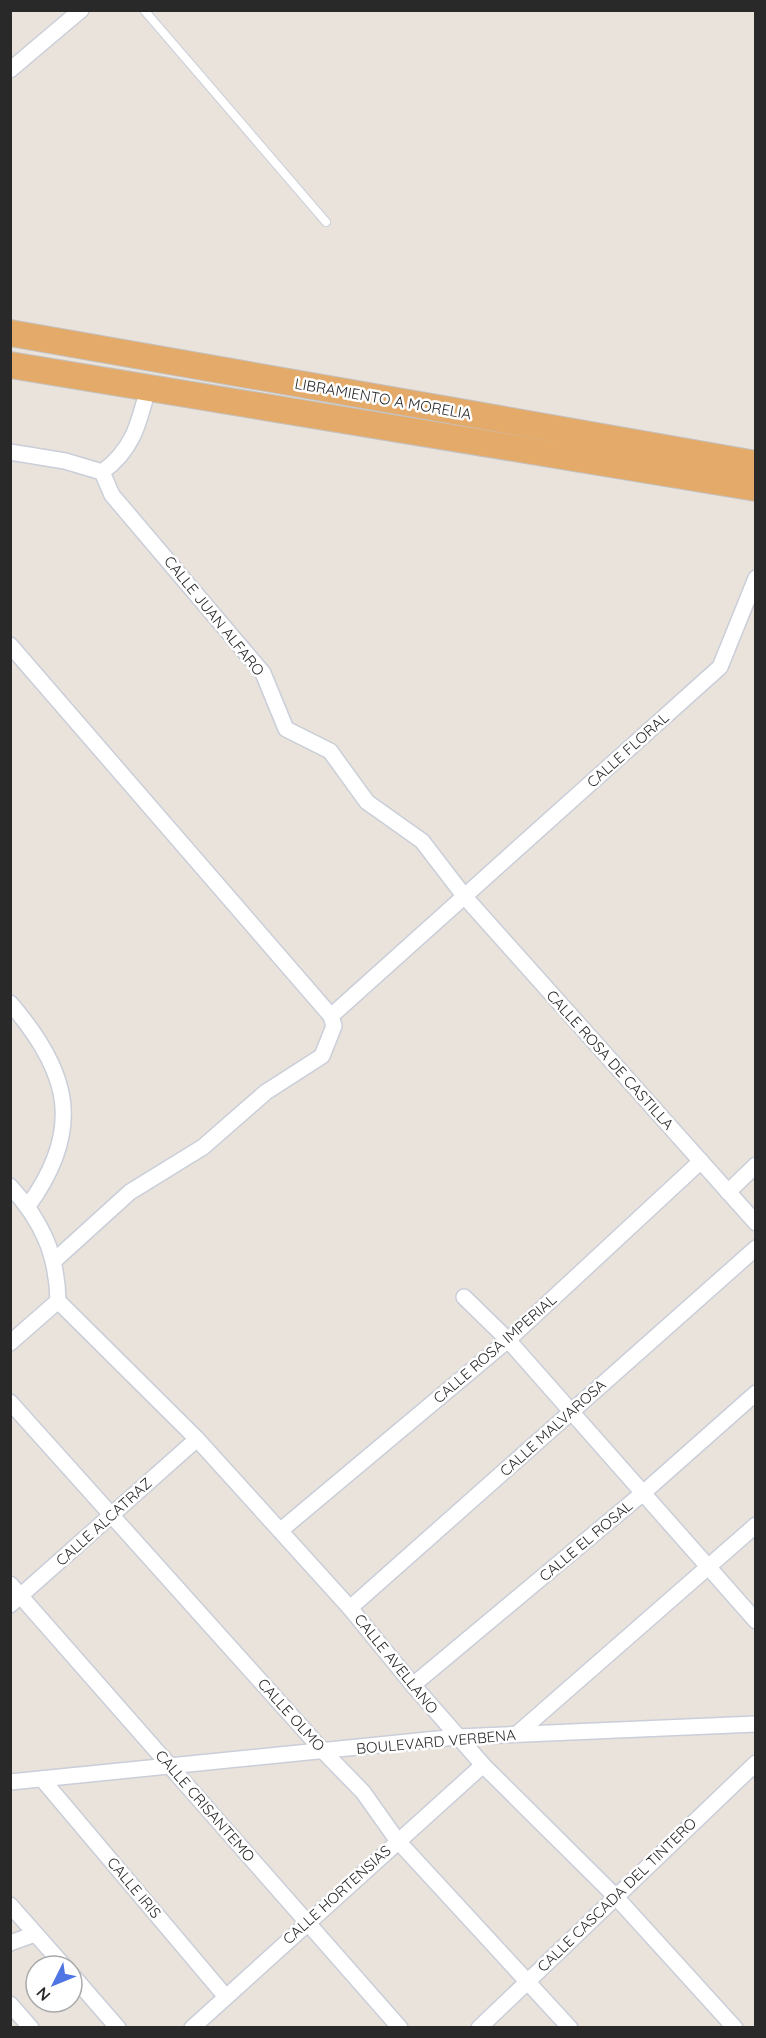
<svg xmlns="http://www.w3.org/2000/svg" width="766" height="2038" font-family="Quicksand,sans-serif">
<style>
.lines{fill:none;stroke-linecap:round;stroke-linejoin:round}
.service-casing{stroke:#caced9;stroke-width:10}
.minor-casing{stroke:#caced9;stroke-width:18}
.trunk-casing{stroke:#c3c3c3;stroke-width:28}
.service{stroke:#fff;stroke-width:8}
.minor{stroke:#fff;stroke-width:15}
.trunk{stroke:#e4aa6a;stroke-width:26}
.labels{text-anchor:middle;stroke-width:5;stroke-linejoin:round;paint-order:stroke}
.street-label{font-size:15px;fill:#292929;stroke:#fff}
</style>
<rect width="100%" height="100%" fill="#e9e3dc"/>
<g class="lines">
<defs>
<path id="service" d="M144,10L326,222"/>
<g id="minor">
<path d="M10,70L81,10"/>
<path d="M10,452L65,461L102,472L112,495L263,673L286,729L330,751L367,802L422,841L465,897L756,1223"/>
<path d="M102,472C133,450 139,423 148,388"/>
<path d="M10,645L331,1016"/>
<path d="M10,1003C70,1072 84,1129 28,1206"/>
<path d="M10,1186C42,1221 57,1254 58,1301"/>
<path d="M728,1192L756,1165"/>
<path d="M55,1260L130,1192L203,1147L266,1092L322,1056L334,1026L331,1016L720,667L756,578"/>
<path d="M464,1297L508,1340L756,1621"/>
<path d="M58,1301L197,1439L350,1608L413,1685L483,1765L616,1897L735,2028"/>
<path d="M10,1343L58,1301"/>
<path d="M10,1402L324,1752L363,1792L397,1840L570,2028"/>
<path d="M281,1530L508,1340L701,1161"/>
<path d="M10,1584L400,2028"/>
<path d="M10,1605L197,1439"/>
<path d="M350,1608L756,1248"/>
<path d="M413,1685L643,1493L756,1393"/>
<path d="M517,1734L756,1525"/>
<path d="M42,1779L226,1997"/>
<path d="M10,1782L457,1737L756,1724"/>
<path d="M10,1905L64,1966"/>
<path d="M10,1943L35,1934"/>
<path d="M72,1975L118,2028"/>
<path d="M10,2004L31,2028"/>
<path d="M192,2028L483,1765"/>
<path d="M479,2028L756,1763"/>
</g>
<g id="trunk">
<path d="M10,333L756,464"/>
<path d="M10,365L756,488"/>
</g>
</defs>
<use href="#service" class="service-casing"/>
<use href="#minor" class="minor-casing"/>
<use href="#trunk" class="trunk-casing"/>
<use href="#service" class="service"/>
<use href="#minor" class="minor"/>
<use href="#trunk" class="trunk"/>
</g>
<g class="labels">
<g class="street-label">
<text transform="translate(383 399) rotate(10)" y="5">LIBRAMIENTO A MORELIA</text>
<text transform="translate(214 616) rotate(51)" y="5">CALLE JUAN ALFARO</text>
<text transform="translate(628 750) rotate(-42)" y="5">CALLE FLORAL</text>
<text transform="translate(610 1060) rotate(48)" y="5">CALLE ROSA DE CASTILLA</text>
<text transform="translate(495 1349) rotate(-41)" y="5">CALLE ROSA IMPERIAL</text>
<text transform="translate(553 1428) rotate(-42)" y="5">CALLE MALVAROSA</text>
<text transform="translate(104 1522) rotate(-42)" y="5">CALLE ALCATRAZ</text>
<text transform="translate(586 1541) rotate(-40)" y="5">CALLE EL ROSAL</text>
<text transform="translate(396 1664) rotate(51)" y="5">CALLE AVELLANO</text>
<text transform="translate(291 1715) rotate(48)" y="5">CALLE OLMO</text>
<text transform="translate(436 1742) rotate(-5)" y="5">BOULEVARD VERBENA</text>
<text transform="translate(205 1806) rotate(49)" y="5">CALLE CRISANTEMO</text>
<text transform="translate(134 1888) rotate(50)" y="5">CALLE IRIS</text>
<text transform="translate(337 1895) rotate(-42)" y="5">CALLE HORTENSIAS</text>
<text transform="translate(617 1895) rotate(-44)" y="5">CALLE CASCADA DEL TINTERO</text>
</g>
</g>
<rect width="766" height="2038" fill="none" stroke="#292929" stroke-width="24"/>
<g transform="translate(54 1984) rotate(227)"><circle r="28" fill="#ffffff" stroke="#a9a9a9" stroke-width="1.5"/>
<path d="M0-4.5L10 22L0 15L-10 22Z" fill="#4f74e3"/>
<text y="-9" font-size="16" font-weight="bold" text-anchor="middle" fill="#292929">N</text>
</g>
</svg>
